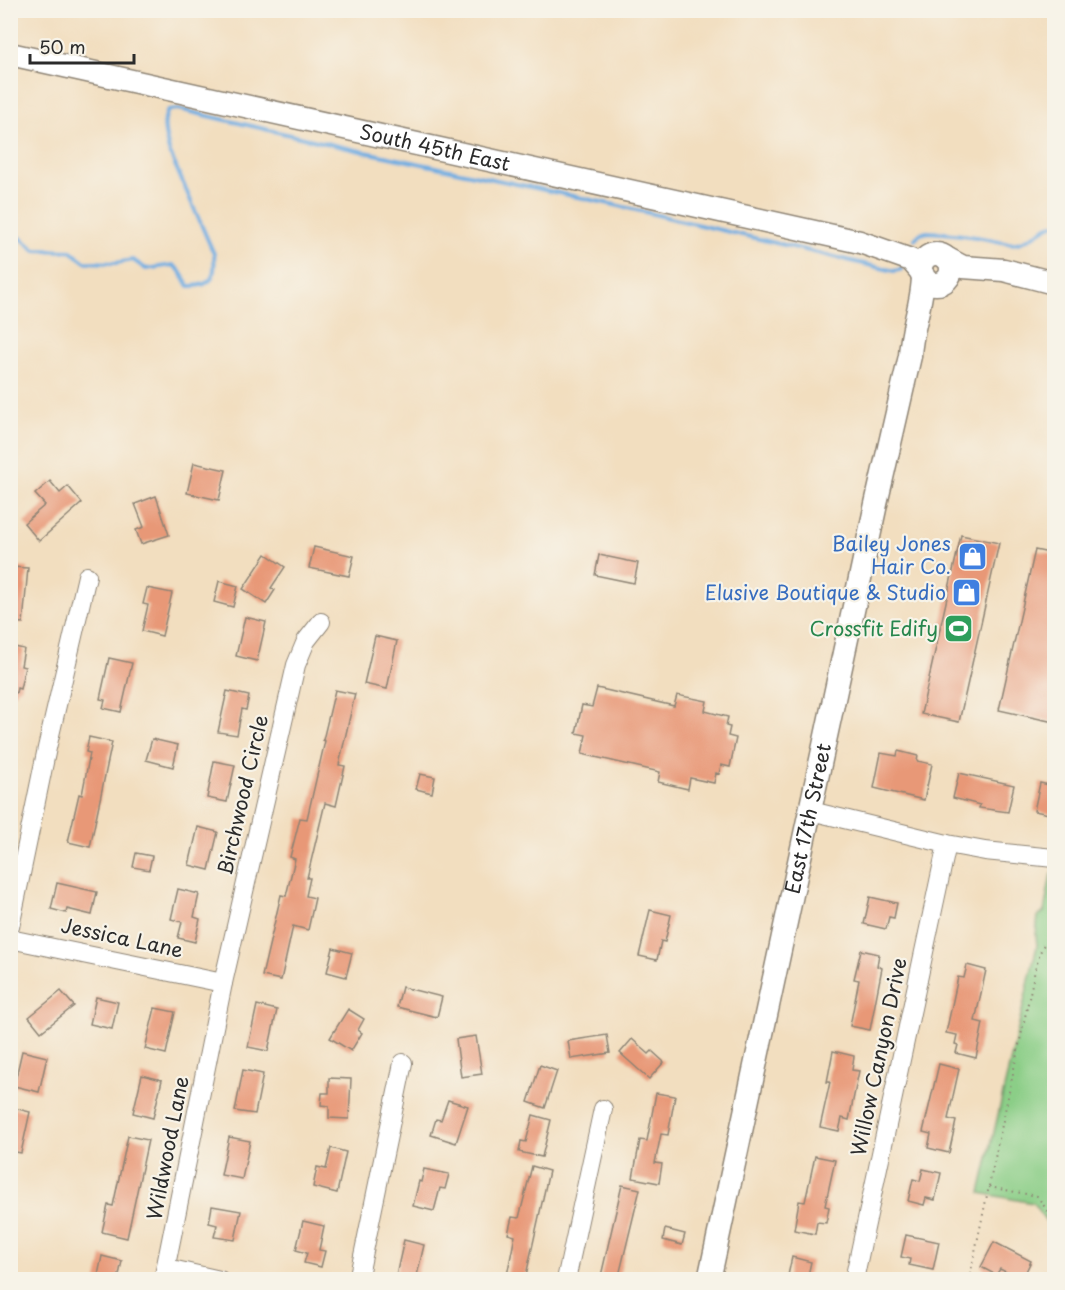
<svg xmlns="http://www.w3.org/2000/svg" width="1065" height="1290" font-family="'Playpen Sans',sans-serif">
<style>
.green{fill:#8bce87;stroke:#5b7c59;stroke-width:1.5}
.lines{fill:none;stroke-linecap:round;stroke-linejoin:round}
.stream{stroke:#70ade2;stroke-width:4}
.building{fill:#e89877}
.minor-casing{stroke:#8e8475;stroke-width:20}
.major-casing{stroke:#8e8475;stroke-width:25}
.path{stroke:#8e8475;stroke-width:2;stroke-dasharray:1.5 4.5;stroke-linecap:butt}
.minor{stroke:#fff;stroke-width:18}
.major{stroke:#fff;stroke-width:22}
.labels{text-anchor:middle;stroke-width:4.5;stroke-linejoin:round;paint-order:stroke}
.street-label{font-size:20px;fill:#2b2b2b;stroke:#f7f3e8}
.shop-label{font-size:20px;fill:#366cbe;stroke:#f7f3e8;text-anchor:end}
.leisure-label{font-size:20px;fill:#27864d;stroke:#f7f3e8;text-anchor:end}
</style>
<rect width="100%" height="100%" fill="#f7f3e8"/>
<filter id="ink" filterUnits="userSpaceOnUse"><feTurbulence type="fractalNoise" baseFrequency=".0167" numOctaves="2"/><feDisplacementMap in="SourceGraphic" scale="12" xChannelSelector="R" yChannelSelector="G"/><feConvolveMatrix kernelMatrix="1 2 1 2 8 2 1 2 1" color-interpolation-filters="sRGB"/></filter>
<filter id="wash" filterUnits="userSpaceOnUse"><feTurbulence type="fractalNoise" baseFrequency=".008" numOctaves="4" result="noise"/><feDisplacementMap in="SourceGraphic" scale="24" xChannelSelector="R" yChannelSelector="G"/><feGaussianBlur stdDeviation="1.35" result="paint"/><feColorMatrix in="noise" values="0 0 0 0 0 0 0 0 0 0 0 0 0 0 0 0 0 1.4 0 .05"/><feComposite in="paint" operator="in"/></filter>
<g filter="url(#wash)">
<rect width="100%" height="100%" fill="#f2debf"/>
<path class="green" d="M1051,874H1054V1232L1033,1203L980,1193L1037,946L1036,935L1038,916L1044,912Z"/>
<g class="lines">
<g class="stream">
<path d="M10,236L21,238L35,250L71,251L85,262L116,263L133,260L146,269L173,265L179,270L189,286C213,287 216,276 214,254L169,151C166,138 161,123 168,110L178,109L356,150L615,205L881,268L895,271L902,269"/>
<path d="M915,239L920,234L927,232C949,233 973,236 993,240C1001,242 1008,245 1017,243C1031,241 1041,228 1054,224"/>
</g>
</g>
<g id="blocks">
<g class="building">
<path d="M194,463L226,470L219,500L187,493Z"/>
<path d="M50,481L60,493L68,486L82,503L39,541L24,523L45,505L35,494Z"/>
<path d="M156,496L169,535L141,544L136,530L144,527L135,504Z"/>
<path d="M961,535L999,543L959,722L921,714Z"/>
<path d="M314,547L354,556L349,576L309,568Z"/>
<path d="M1035,550L1054,554V722L999,710Z"/>
<path d="M266,554L285,567L271,588L275,590L266,604L243,589Z"/>
<path d="M599,555L638,563L634,583L595,575Z"/>
<path d="M10,567L28,568L23,623L10,622Z"/>
<path d="M219,581L238,586L233,607L214,602Z"/>
<path d="M147,588L172,593L162,636L142,631L148,605L143,604Z"/>
<path d="M245,617L266,622L257,661L236,656Z"/>
<path d="M375,636L397,641L387,689L364,684Z"/>
<path d="M10,646L24,649L21,666L25,667L20,689L17,688L16,693L10,692Z"/>
<path d="M109,658L132,663L121,712L103,708L105,700L100,699Z"/>
<path d="M597,688L674,706L677,695L707,701L705,711L728,717L726,726L730,727L728,736L736,738L730,767L721,765L719,774L716,773L714,783L690,778L688,789L658,782L660,772L582,754L586,735L576,733L582,705L592,707Z"/>
<path d="M335,690L355,694L339,765L345,766L336,806L325,803L307,878H310L306,896L315,898L308,930L293,926L281,980L262,976L281,895L286,896L295,859L290,857L300,818L307,819L325,741L323,740Z"/>
<path d="M227,691L249,696L246,710L242,709L237,735L218,732Z"/>
<path d="M89,737L112,742L90,847L68,842L79,794L82,795L90,753L86,752Z"/>
<path d="M152,739L178,745L173,767L146,760Z"/>
<path d="M898,751L918,756L917,761L932,764L924,800L874,788L881,753L897,756Z"/>
<path d="M214,761L235,765L227,802L207,798Z"/>
<path d="M959,773L1014,785L1008,812L979,808L980,805L953,798Z"/>
<path d="M420,774L435,777L432,793L416,789Z"/>
<path d="M1040,783L1054,786V815L1034,811Z"/>
<path d="M198,827L218,832L209,870L189,865Z"/>
<path d="M136,853L152,856L149,870L133,867Z"/>
<path d="M57,883L97,892L92,915L67,909L66,913L51,909Z"/>
<path d="M178,889L199,894L194,917L200,919L195,942L178,938L182,922L171,919Z"/>
<path d="M870,897L897,903L894,918L889,917L886,929L864,924Z"/>
<path d="M650,910L671,915L665,942L661,941L657,960L639,956Z"/>
<path d="M333,948L352,953L346,977L327,972Z"/>
<path d="M861,950L879,954L877,966L882,968L870,1030L850,1026L859,980L854,979Z"/>
<path d="M967,965L986,970L975,1021L983,1023L976,1058L956,1053L958,1045L955,1044L957,1035L946,1033L958,977L964,978Z"/>
<path d="M402,987L442,997L437,1017L397,1007Z"/>
<path d="M61,991L74,1006L41,1032L29,1017Z"/>
<path d="M96,997L118,1002L112,1029L90,1024Z"/>
<path d="M257,1005L277,1010L268,1051L248,1047Z"/>
<path d="M155,1008L175,1012L166,1054L145,1049Z"/>
<path d="M348,1009L364,1019L358,1030L362,1033L351,1051L330,1038Z"/>
<path d="M607,1035L610,1053L571,1059L568,1041Z"/>
<path d="M476,1036L482,1074L461,1077L456,1039Z"/>
<path d="M632,1039L649,1054L652,1051L664,1062L649,1079L620,1053Z"/>
<path d="M22,1051L47,1057L39,1092L14,1086Z"/>
<path d="M833,1051L854,1056L852,1070L859,1071L849,1120L842,1118L839,1131L820,1127L830,1082H827Z"/>
<path d="M939,1064L959,1069L948,1119L956,1121L949,1153L928,1148L931,1134L923,1132Z"/>
<path d="M540,1065L557,1071L545,1108L528,1102Z"/>
<path d="M243,1070L263,1074L255,1114L235,1111Z"/>
<path d="M142,1075L162,1080L153,1118L133,1113Z"/>
<path d="M329,1078L351,1079L349,1119L329,1118V1106L321,1105L322,1093H329Z"/>
<path d="M656,1093L675,1096L668,1135L661,1134L655,1163L662,1164L659,1183L633,1178L640,1140L647,1141Z"/>
<path d="M448,1100L468,1106L456,1143L431,1135L436,1119L441,1120Z"/>
<path d="M10,1107L30,1112L21,1153L10,1151Z"/>
<path d="M533,1115L551,1120L542,1157L519,1152L521,1141L526,1142Z"/>
<path d="M128,1136L148,1140L127,1238L102,1232L108,1205L113,1206Z"/>
<path d="M229,1137L250,1141L242,1179L221,1175Z"/>
<path d="M331,1148L346,1152L337,1193L313,1187L317,1167L326,1169Z"/>
<path d="M815,1156L835,1160L825,1206L829,1207L826,1223L817,1222L815,1234L794,1230L799,1201L805,1202Z"/>
<path d="M532,1166L549,1171L525,1280H506L515,1236L508,1234L512,1217L519,1218Z"/>
<path d="M424,1169L449,1174L445,1189L440,1188L434,1211L413,1206L419,1181L421,1182Z"/>
<path d="M923,1169L941,1173L935,1200L926,1198L924,1205L908,1201L913,1179L920,1181Z"/>
<path d="M622,1185L640,1189L618,1280L601,1276Z"/>
<path d="M212,1206L241,1211L235,1240L214,1237L217,1225L209,1223Z"/>
<path d="M303,1221L324,1226L319,1250L325,1251L321,1267L304,1263L307,1253L296,1250Z"/>
<path d="M665,1229L685,1234L682,1245L663,1240Z"/>
<path d="M906,1235L939,1242L933,1270L909,1265L910,1259L901,1257Z"/>
<path d="M404,1240L424,1245L416,1280H395Z"/>
<path d="M994,1242L1031,1261L1022,1280L1000,1269L996,1275L981,1267Z"/>
<path d="M102,1256L122,1261L118,1280H97Z"/>
<path d="M792,1257L811,1262L807,1280H787Z"/>
</g>
</g>
</g>
<g filter="url(#ink)">
<use href="#blocks" fill-opacity="0" stroke="#8e8475" stroke-width="1.5"/>
<g class="lines">
<defs>
<g id="minor">
<path d="M811,811L947,844L985,851L1054,858"/>
<path d="M10,927L47,748L87,576"/>
<path d="M10,939L223,983"/>
<path d="M167,1268L220,1280"/>
<path d="M163,1280L223,983L296,665L306,641L321,622"/>
<path d="M358,1280L403,1063"/>
<path d="M566,1280L603,1109"/>
<path d="M854,1280L947,844"/>
</g>
<g id="major">
<path id="s1" d="M10,54L860,242L911,260L922,273"/>
<circle cx="936" cy="269" r="15"/>
<path d="M946,258L963,267L1004,270L1054,283"/>
<path id="s2" d="M709,1280L876,504L910,356C911,328 923,303 923,275"/>
</g>
</defs>
<use href="#minor" class="minor-casing"/>
<use href="#major" class="major-casing"/>
<g class="path">
<path d="M989,1187L1037,1196L1054,1220"/>
<path d="M969,1280L1035,970L1042,947L1054,934"/>
</g>
<use href="#minor" class="minor"/>
<use href="#major" class="major"/>
</g>
</g>
<defs>
<symbol id="shop-square" viewBox="-11 -11 22 22"><rect x="-9" y="-9" width="18" height="18" rx="4" fill="#3f7fe0" stroke="#f7f3e8"/><path d="M-5-2.5h2.3a2.7 3.5 0 0 1 5.4 0H5L5.5 6h-11ZM-1.5-2.5h3a1.5 2.3 0 0 0-3 0Z" fill="#fff"/></symbol>
<symbol id="stadium-square" viewBox="-11 -11 22 22"><rect x="-9" y="-9" width="18" height="18" rx="4" fill="#2e9e5b" stroke="#f7f3e8"/><path d="M0-5a6.5 5 0 1 0 0 10a6.5 5 0 1 0 0-10ZM-3.5-1.8h7v3.6h-7Z" fill="#fff"/></symbol>
</defs>
<g fill-rule="evenodd">
<use href="#shop-square" x="956" y="540" width="33" height="33"/>
<use href="#shop-square" x="950" y="576" width="33" height="33"/>
<use href="#stadium-square" x="942" y="612" width="33" height="33"/>
</g>
<g class="labels">
<g class="street-label">
<text dy="7" stroke="none"><textPath href="#s1" startOffset="435">South 45th East</textPath></text>
<text transform="translate(243 795) rotate(-77)" y="7">Birchwood Circle</text>
<text dy="7" stroke="none"><textPath href="#s2" startOffset="472">East 17th Street</textPath></text>
<text transform="translate(122 938) rotate(12)" y="7">Jessica Lane</text>
<text transform="translate(879 1057) rotate(-78)" y="7">Willow Canyon Drive</text>
<text transform="translate(168 1148) rotate(-79)" y="7">Wildwood Lane</text>
</g>
<g class="shop-label">
<text x="951" y="551">Bailey Jones<tspan x="951" dy="23">Hair Co.</tspan></text>
<text x="946" y="600">Elusive Boutique &amp; Studio</text>
</g>
<g class="leisure-label">
<text x="938" y="636">Crossfit Edify</text>
</g>
</g>
<rect width="1065" height="1290" fill="none" stroke="#f7f3e8" stroke-width="36"/>
<path d="M30 54v9h104v-9" fill="none" stroke="#2b2b2b" stroke-width="3"/>
<text x="39" y="54" font-size="18" fill="#2b2b2b" stroke="#f7f3e8" stroke-width="4.5" paint-order="stroke">50 m</text>
</svg>
